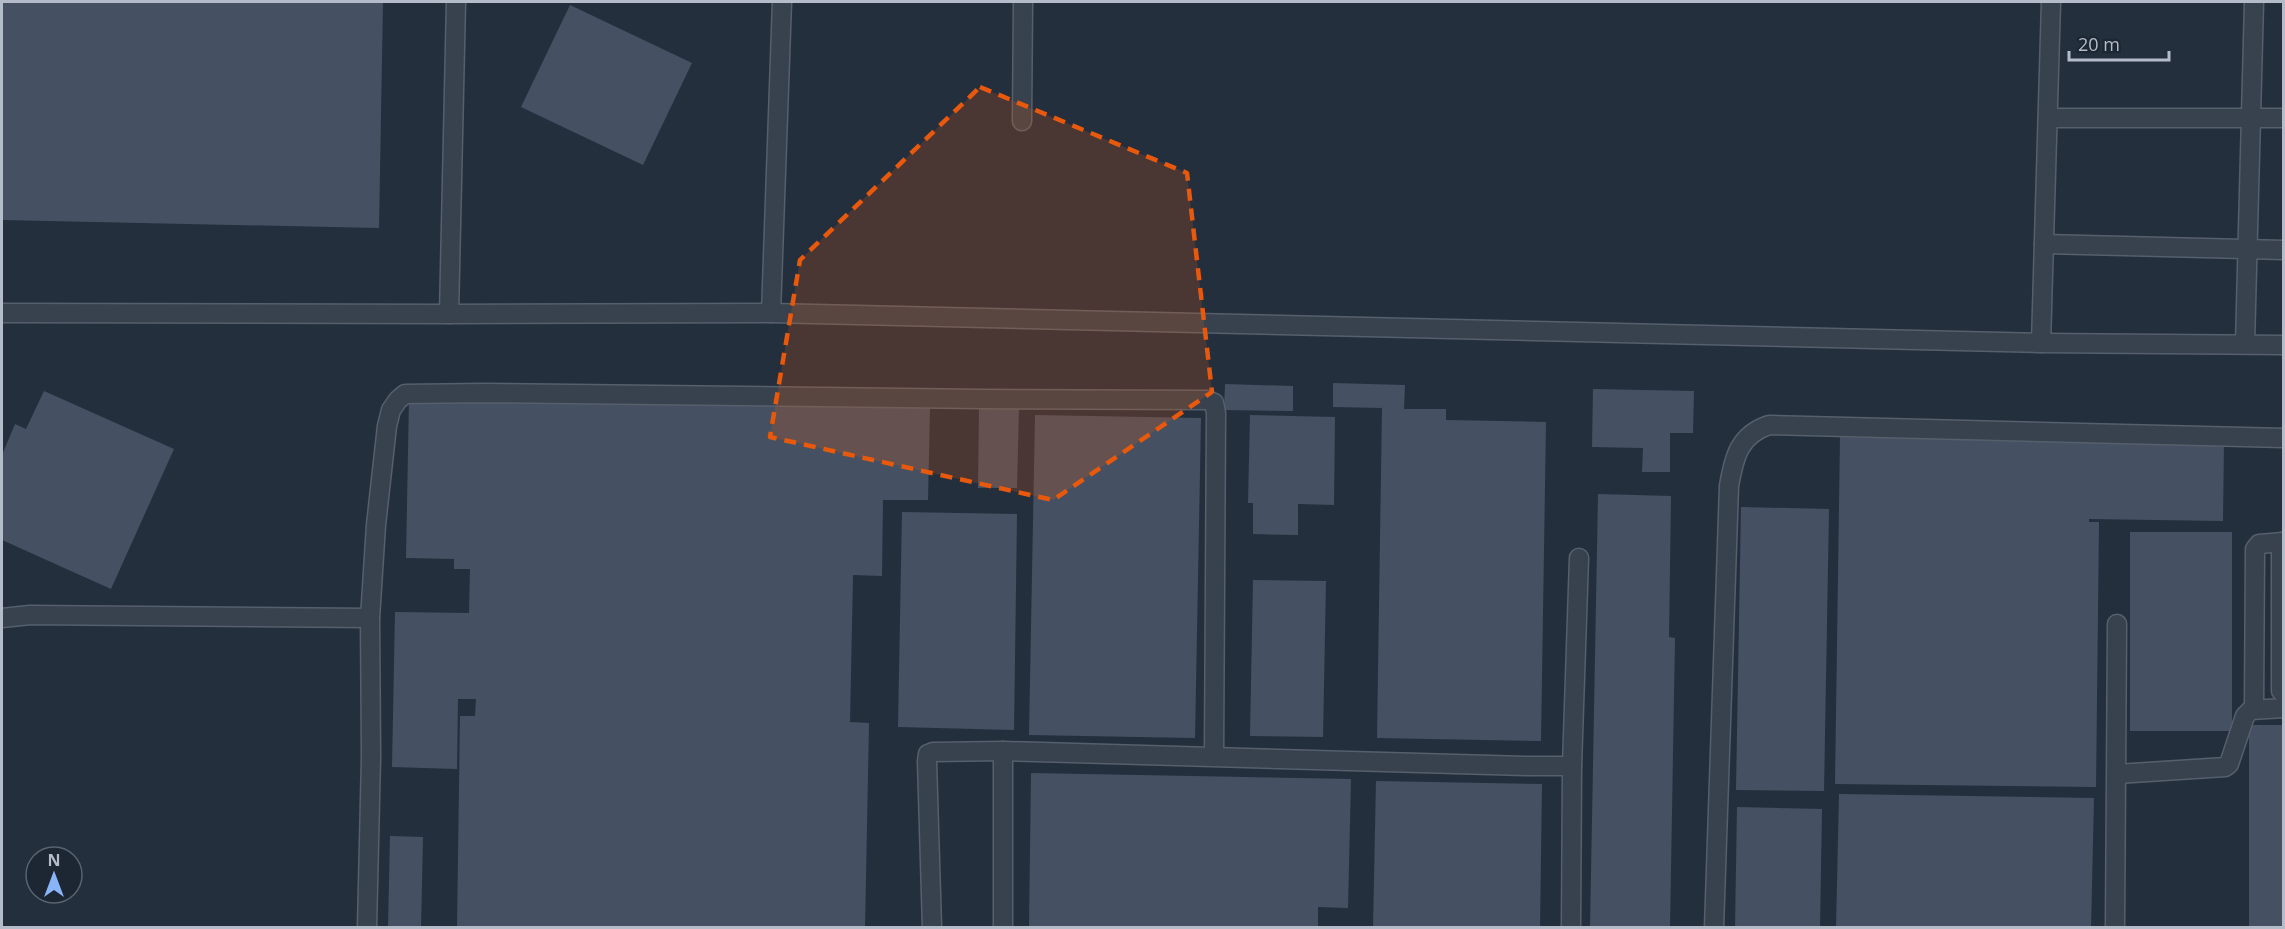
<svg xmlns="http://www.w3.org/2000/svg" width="2285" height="929" font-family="'Open Sans',sans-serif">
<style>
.building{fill:#455162}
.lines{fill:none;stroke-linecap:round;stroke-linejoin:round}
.lane-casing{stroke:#565f6c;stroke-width:21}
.lane{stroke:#38414e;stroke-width:18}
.marked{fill:#e8590c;fill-opacity:0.2;stroke:#e8590c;stroke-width:4.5;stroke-dasharray:12 8;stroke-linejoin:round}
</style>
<rect width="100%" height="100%" fill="#242f3e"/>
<g class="building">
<path d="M2,2H383L379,228L2,220Z"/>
<path d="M570,5L692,63L643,165L521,107Z"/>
<path d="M1333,383L1405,385L1404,409H1446V420L1546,422L1541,741L1377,738L1382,408L1333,407Z"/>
<path d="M1225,384L1293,386V411L1224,410Z"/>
<path d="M1593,389L1694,391L1693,433H1670V472H1642L1643,448L1592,447Z"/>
<path d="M44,391L174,449L111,589L2,540V455L15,424L26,429Z"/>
<path d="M409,399L930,408L928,500H883L882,576L853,575L850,722L869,723L865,928H457L460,716H475L476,699H458L457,769L392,767L395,612L469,613L470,569H454V559L406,558Z"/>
<path d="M979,407L1019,408L1017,488H978Z"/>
<path d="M1035,415L1201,418L1195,738L1029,735Z"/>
<path d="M1250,415L1335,417L1334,505L1298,504V535L1253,534V503H1248Z"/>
<path d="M1840,437L2224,442L2223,521L2089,519V522H2099L2096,787L1835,784Z"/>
<path d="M1598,494L1671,496L1669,637L1675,638L1670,928H1590Z"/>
<path d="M1741,507L1829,509L1824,791L1736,790Z"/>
<path d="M902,512L1017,514L1014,730L898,727Z"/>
<rect x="2130" y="532" width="102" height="199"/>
<path d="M1253,580L1326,581L1323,737L1250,736Z"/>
<rect x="2249" y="725" width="35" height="203"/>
<path d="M1031,773L1351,779L1348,908L1318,907V928H1029Z"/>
<path d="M1376,781L1542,784L1540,928H1373Z"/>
<path d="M1839,794L2094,798L2091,928H1836Z"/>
<path d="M1737,807L1822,809L1820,928H1735Z"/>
<path d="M390,836L423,837L421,928H388Z"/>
</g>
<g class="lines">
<defs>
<g id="lane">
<path d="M2048,118H2284"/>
<path d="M1022,121L1023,2"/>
<path d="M2044,244L2284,250"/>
<path d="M2,313L449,314L771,313L2041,343L2284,345"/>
<path d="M771,313L782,2"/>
<path d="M449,314L456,2"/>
<path d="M2041,343L2051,2"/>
<path d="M2245,344L2254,2"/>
<path d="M2281,542V691L2284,694"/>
<path d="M2,618L30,615L370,618"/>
<path d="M2254,708L2255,549L2259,544L2284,542"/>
<path d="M1003,751V928"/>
<path d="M2117,774L2225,767L2229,764L2245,716L2251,710L2284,708"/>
<path d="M367,928L371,757L370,618L376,525L387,426L391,410L398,400L405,394L484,393L982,399L1207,400L1214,403L1216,413L1214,756"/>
<path d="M932,928L927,761L928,754L933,752L1003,751L1526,766H1572L1579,558"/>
<path d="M1571,928L1572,766"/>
<path d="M1714,928L1729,486C1734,457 1739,435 1769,425L2284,438"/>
<path d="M2115,928L2117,624"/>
</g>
</defs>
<use href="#lane" class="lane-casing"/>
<use href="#lane" class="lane"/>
</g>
<path class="marked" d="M980,87L1187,173L1212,392L1053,500L770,437L800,260Z"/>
<rect width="2285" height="929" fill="none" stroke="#b4bcc9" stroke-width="6"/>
<g transform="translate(54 875)"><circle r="28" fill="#1d2633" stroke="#59626f" stroke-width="1.5"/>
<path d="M0-4.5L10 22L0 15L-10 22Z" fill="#8ab4f8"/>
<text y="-9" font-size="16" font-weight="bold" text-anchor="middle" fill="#b4bcc9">N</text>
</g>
<path d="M2069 51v9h100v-9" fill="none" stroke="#b4bcc9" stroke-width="3"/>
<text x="2078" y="51" font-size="18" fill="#b4bcc9" stroke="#1d2633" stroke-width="4.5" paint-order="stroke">20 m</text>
</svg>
